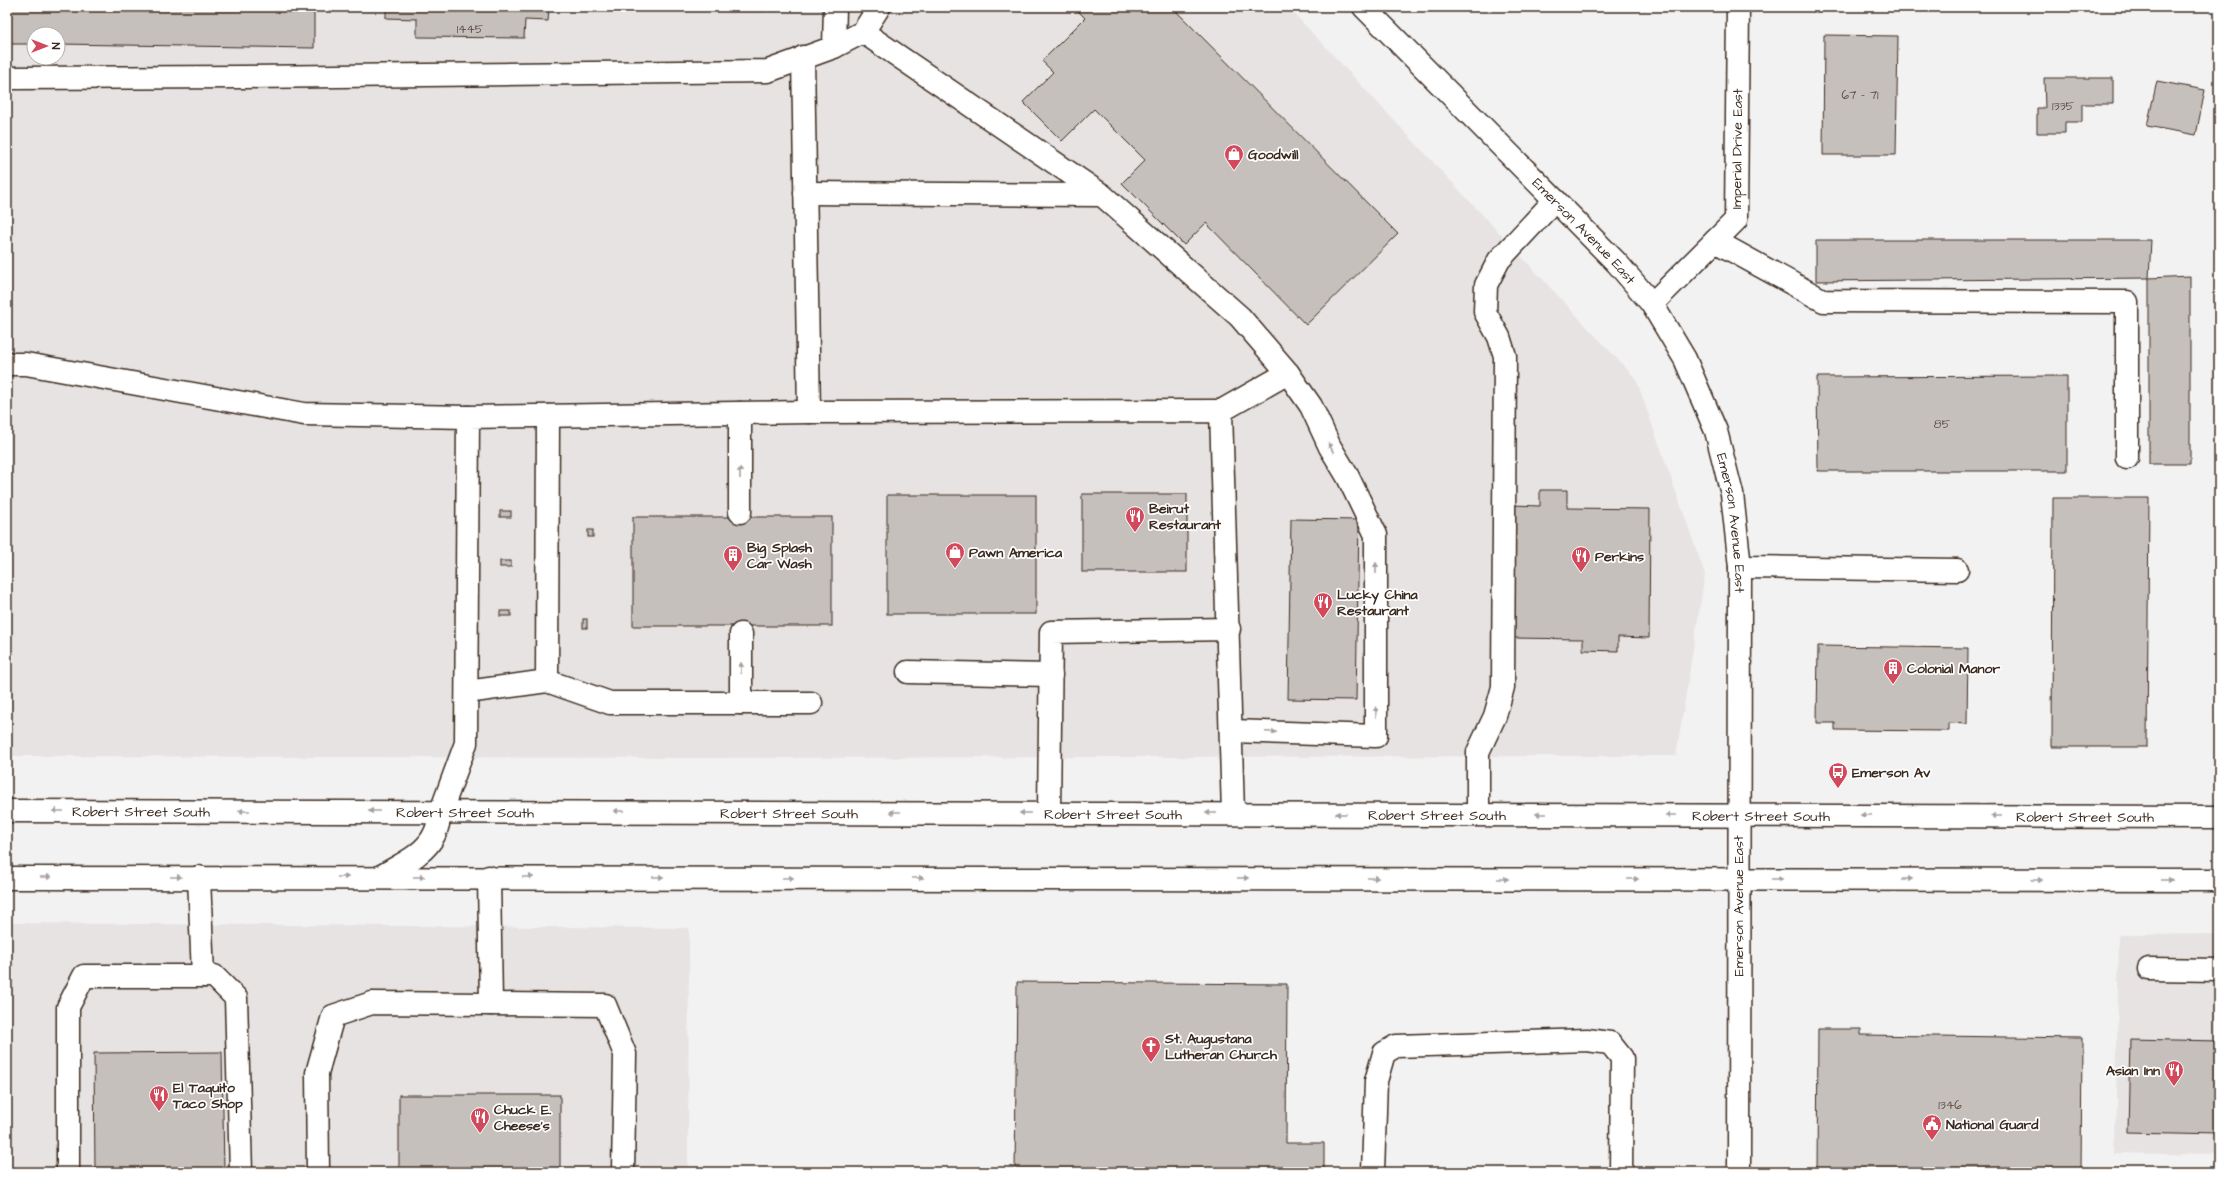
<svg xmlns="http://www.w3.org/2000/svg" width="2226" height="1179" font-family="'Architects Daughter',sans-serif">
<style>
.built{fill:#e6e3e2;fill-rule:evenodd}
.building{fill:#c6c0bd;stroke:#3b2a1e}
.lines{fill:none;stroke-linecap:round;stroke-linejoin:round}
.service-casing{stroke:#3b2a1e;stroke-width:25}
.minor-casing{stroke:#3b2a1e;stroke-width:25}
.tertiary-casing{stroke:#3b2a1e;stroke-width:25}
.secondary-casing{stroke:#3b2a1e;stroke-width:25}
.service{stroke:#fff;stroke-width:22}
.minor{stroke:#fff;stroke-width:22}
.tertiary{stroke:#fff;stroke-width:22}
.secondary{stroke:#fff;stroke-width:22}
.oneway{fill:#a79f9a}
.labels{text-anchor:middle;stroke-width:3.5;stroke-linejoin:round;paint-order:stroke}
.number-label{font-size:12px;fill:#5e5046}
.street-label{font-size:14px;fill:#3b2a1e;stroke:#fff}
.poi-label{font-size:14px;font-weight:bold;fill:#3b2a1e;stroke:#fff;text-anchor:start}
</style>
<rect width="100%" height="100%" fill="#f3f2f2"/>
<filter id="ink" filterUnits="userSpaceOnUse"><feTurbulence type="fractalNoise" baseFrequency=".025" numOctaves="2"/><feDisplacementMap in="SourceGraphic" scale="8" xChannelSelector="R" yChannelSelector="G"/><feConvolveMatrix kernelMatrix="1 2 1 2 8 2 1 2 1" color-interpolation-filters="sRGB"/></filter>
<g filter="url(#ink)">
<g class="built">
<path d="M7,7H1288L1636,379L1705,574L1676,756L703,758L7,756ZM34,34H58V58H34Z"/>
<path d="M7,923L689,928L688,1172H7Z"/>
<path d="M2219,934V1155L2115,1153L2119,935Z"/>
</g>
<g class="building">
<path d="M7,7H314V48L58,44V34H34V44H7Z"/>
<path d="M386,7H765V11L549,9L548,21L525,20L524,38L417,37V19L386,18Z"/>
<path d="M1074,7H1172L1398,234L1306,325L1206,223L1184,245L1122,183L1145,160L1094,109L1062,141L1023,102L1053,72L1042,61L1085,18Z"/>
<path d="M1595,7H1645V9L1595,8Z"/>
<path d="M1824,35L1898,36L1896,155H1823Z"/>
<path d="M2044,78H2113V104H2082V122H2065V133H2037V108H2045Z"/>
<path d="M2157,81L2205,90L2196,135L2147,126Z"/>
<path d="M1816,240H2151L2149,278L1816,281Z"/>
<path d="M2190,276V464H2149V278Z"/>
<path d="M2067,376V471H1818L1817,377Z"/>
<path d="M1540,490H1567V508L1650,509L1649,638L1618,637V651L1583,650V639L1511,638L1512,505L1540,506Z"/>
<rect x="1082" y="494" width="105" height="78"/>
<rect x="887" y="495" width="149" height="119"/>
<path d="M2053,498H2149L2147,747H2052Z"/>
<rect x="500" y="511" width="11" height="6"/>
<rect x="633" y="517" width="199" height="109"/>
<path d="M1291,519L1359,520L1356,700L1288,699Z"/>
<rect x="588" y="530" width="5" height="7"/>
<rect x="500" y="561" width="11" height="6"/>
<rect x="500" y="611" width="11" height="5"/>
<rect x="583" y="619" width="4" height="9"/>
<path d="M1818,646L1968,648L1967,724L1949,723V731L1835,730V723H1817Z"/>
<path d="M1017,982L1287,984L1286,1143H1324V1172H1015Z"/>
<path d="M1818,1029H1861V1035L2082,1038L2081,1172H1817Z"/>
<path d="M2130,1039L2219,1041V1135L2128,1133Z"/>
<path d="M222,1052L224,1172H95L94,1053Z"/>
<rect x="399" y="1095" width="161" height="77"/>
<rect x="2173" y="1171" width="46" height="1"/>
</g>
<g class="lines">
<defs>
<g id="service">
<path d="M863,32L1102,195"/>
<path d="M834,47L835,7"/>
<path d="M803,57L809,412"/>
<path d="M7,78L244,77L768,71L834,47L863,32L879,7"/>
<path d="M805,193L1102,195L1240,317L1288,373L1311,406L1330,447L1348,477L1376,535V736L1232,731"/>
<path d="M1715,241L1824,301L2127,302V458"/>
<path d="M7,364H26L304,414L468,417"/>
<path d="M1221,411L1288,373"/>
<path d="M740,413V512"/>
<path d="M548,416L547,681L610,703H811"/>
<path d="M1740,567L1957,570"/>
<path d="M741,634V703"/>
<path d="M908,672L1051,675"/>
<path d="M467,692L547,681"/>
<path d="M441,811L466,743L468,417L809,412L1221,411L1233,813"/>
<path d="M1049,813L1051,632L1229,629"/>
<path d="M1478,814V752L1495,716L1503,687L1505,356L1499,337L1485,312L1486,285L1499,260L1555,200"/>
<path d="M199,877L203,976"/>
<path d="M489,877L491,1004"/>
<path d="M2149,969L2219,970"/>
<path d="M68,1172V1007L84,976H214L236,998L241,1172"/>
<path d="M318,1172L317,1073L333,1016L372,1003L605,1005L625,1054L623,1172"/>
<path d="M1373,1172L1376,1081L1384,1053L1396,1046L1587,1040L1610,1043L1622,1058L1621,1172"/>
</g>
<g id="minor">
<path id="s1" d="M1652,304L1736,220L1738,7"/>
</g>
<g id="tertiary">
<path id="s2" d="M1364,7L1617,263L1652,304L1685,359L1716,431L1732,494L1740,567L1739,1172"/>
</g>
<g id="secondary">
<path id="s3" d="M7,811L2219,817"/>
<path d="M380,877C398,866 425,855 434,835C438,828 439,819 441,811"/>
<path d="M7,878L2219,880"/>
</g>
</defs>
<use href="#service" class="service-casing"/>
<use href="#minor" class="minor-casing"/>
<use href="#tertiary" class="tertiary-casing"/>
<use href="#secondary" class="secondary-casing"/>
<use href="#service" class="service"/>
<use href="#minor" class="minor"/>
<use href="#tertiary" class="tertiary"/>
<use href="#secondary" class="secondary"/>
</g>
<defs><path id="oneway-solid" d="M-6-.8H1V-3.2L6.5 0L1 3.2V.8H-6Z"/></defs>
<g class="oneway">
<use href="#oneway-solid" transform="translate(1331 448) rotate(-119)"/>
<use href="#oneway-solid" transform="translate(740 473) rotate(-90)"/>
<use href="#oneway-solid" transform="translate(1376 568) rotate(-90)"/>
<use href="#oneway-solid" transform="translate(741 668) rotate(-90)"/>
<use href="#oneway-solid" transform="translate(1376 712) rotate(-90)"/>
<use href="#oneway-solid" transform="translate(1271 732) rotate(2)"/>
<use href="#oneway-solid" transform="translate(58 811) rotate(180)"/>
<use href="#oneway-solid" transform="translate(244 811) rotate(180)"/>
<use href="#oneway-solid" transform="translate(374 811) rotate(180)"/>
<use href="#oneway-solid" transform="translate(619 811) rotate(-180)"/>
<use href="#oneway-solid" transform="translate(895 812) rotate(-180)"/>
<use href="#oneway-solid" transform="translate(1025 813) rotate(-180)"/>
<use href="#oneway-solid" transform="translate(1211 813) rotate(-180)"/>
<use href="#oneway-solid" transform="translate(1341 814) rotate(-180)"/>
<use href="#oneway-solid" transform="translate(1541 814) rotate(-180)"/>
<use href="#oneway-solid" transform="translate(1671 815) rotate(-180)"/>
<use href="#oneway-solid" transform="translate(1866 815) rotate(-180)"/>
<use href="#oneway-solid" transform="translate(1996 816) rotate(-180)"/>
<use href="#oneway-solid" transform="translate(46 877)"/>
<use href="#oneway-solid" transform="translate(176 877)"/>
<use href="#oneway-solid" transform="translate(343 877)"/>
<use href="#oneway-solid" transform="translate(419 877)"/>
<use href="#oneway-solid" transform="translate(528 877)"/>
<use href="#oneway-solid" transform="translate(658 877)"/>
<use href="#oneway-solid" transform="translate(788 878)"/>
<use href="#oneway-solid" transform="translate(918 878)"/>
<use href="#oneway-solid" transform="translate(1243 878)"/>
<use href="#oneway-solid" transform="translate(1373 878)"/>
<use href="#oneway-solid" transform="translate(1503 879)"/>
<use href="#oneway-solid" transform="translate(1633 879)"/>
<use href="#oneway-solid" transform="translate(1777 879)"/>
<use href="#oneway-solid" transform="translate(1907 879)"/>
<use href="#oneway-solid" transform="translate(2037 880)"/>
<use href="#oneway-solid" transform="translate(2167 880)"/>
</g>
</g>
<defs>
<symbol id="shop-pin" viewBox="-11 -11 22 30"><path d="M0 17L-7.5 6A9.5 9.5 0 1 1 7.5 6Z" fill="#d1495b" stroke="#fff"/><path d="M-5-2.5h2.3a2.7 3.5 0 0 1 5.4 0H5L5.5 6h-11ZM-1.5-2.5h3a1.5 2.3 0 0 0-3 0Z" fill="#fff"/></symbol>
<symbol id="restaurant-pin" viewBox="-11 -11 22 30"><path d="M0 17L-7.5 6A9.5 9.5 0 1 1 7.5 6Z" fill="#d1495b" stroke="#fff"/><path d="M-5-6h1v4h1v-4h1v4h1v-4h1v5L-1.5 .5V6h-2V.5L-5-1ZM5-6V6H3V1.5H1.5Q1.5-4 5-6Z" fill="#fff"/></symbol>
<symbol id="building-pin" viewBox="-11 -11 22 30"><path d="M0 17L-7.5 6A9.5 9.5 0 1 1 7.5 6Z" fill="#d1495b" stroke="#fff"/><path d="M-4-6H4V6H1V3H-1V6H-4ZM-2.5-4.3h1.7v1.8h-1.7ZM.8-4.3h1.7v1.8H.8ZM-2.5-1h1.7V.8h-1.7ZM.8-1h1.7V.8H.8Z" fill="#fff"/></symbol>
<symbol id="bus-pin" viewBox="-11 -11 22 30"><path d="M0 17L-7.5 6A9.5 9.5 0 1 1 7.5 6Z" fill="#d1495b" stroke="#fff"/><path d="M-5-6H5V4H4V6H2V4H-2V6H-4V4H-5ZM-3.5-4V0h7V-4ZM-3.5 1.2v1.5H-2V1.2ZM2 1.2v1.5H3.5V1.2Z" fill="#fff"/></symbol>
<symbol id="church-pin" viewBox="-11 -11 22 30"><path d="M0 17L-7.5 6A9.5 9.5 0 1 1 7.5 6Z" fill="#d1495b" stroke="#fff"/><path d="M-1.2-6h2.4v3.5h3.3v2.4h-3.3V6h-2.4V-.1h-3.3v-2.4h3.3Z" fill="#fff"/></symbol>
<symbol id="civic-pin" viewBox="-11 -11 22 30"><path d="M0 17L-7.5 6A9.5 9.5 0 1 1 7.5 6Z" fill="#d1495b" stroke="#fff"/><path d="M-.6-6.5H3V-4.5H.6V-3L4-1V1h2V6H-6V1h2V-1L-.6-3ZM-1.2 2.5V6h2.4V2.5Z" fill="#fff"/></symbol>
</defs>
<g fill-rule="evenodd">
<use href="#shop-pin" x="1223" y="143" width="22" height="30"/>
<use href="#restaurant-pin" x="1124" y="505" width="22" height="30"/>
<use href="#shop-pin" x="944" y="541" width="22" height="30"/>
<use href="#building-pin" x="722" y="544" width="22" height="30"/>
<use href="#restaurant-pin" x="1570" y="545" width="22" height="30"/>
<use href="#restaurant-pin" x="1312" y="591" width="22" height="30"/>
<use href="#building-pin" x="1882" y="657" width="22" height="30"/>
<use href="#bus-pin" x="1827" y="761" width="22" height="30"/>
<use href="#church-pin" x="1140" y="1035" width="22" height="30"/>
<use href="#restaurant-pin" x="2163" y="1059" width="22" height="30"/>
<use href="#restaurant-pin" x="148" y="1084" width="22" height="30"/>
<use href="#restaurant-pin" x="469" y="1106" width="22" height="30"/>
<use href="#civic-pin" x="1921" y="1113" width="22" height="30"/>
</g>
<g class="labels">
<g class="number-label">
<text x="470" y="33">1445</text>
<text x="1860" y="99">67 - 71</text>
<text x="2063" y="110">1335</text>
<text x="1942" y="428">85</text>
<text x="1950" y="1109">1346</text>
</g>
<g class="street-label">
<text dy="5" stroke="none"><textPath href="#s1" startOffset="190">Imperial Drive East</textPath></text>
<text dy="5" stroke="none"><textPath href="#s2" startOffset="314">Emerson Avenue East</textPath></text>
<text dy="5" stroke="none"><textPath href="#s2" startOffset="650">Emerson Avenue East</textPath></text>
<text dy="5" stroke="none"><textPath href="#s3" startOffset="134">Robert Street South</textPath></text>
<text dy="5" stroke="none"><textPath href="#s3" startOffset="458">Robert Street South</textPath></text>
<text dy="5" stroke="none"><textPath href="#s3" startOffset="782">Robert Street South</textPath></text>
<text dy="5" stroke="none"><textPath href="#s3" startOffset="1106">Robert Street South</textPath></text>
<text dy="5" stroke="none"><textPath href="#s3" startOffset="1430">Robert Street South</textPath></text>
<text dy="5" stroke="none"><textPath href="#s3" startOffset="1754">Robert Street South</textPath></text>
<text dy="5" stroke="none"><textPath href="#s3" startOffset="2078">Robert Street South</textPath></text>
<text transform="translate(1738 906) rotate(-90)" y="5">Emerson Avenue East</text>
</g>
<g class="poi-label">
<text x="1248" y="159">Goodwill</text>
<text x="1149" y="513">Beirut<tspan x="1149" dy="16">Restaurant</tspan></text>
<text x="747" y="552">Big Splash<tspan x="747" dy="16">Car Wash</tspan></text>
<text x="969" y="557">Pawn America</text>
<text x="1595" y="561">Perkins</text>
<text x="1337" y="599">Lucky China<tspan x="1337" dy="16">Restaurant</tspan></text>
<text x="1907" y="673">Colonial Manor</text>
<text x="1852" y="777">Emerson Av</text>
<text x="1165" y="1043">St. Augustana<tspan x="1165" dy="16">Lutheran Church</tspan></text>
<text x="2160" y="1075" text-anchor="end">Asian Inn</text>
<text x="173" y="1092">El Taquito<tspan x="173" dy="16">Taco Shop</tspan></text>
<text x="494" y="1114">Chuck E.<tspan x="494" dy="16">Cheese's</tspan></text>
<text x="1946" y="1129">National Guard</text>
</g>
</g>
<rect width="2226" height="1179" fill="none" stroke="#fff" stroke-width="24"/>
<rect x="12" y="12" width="2202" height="1155" fill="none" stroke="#3b2a1e" stroke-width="1.5" filter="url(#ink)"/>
<g transform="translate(46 46) rotate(90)"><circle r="19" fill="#ffffff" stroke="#b1aaa5"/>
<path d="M0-3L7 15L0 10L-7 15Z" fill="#d1495b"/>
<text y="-6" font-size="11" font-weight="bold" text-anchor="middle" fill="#3b2a1e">N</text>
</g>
</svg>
